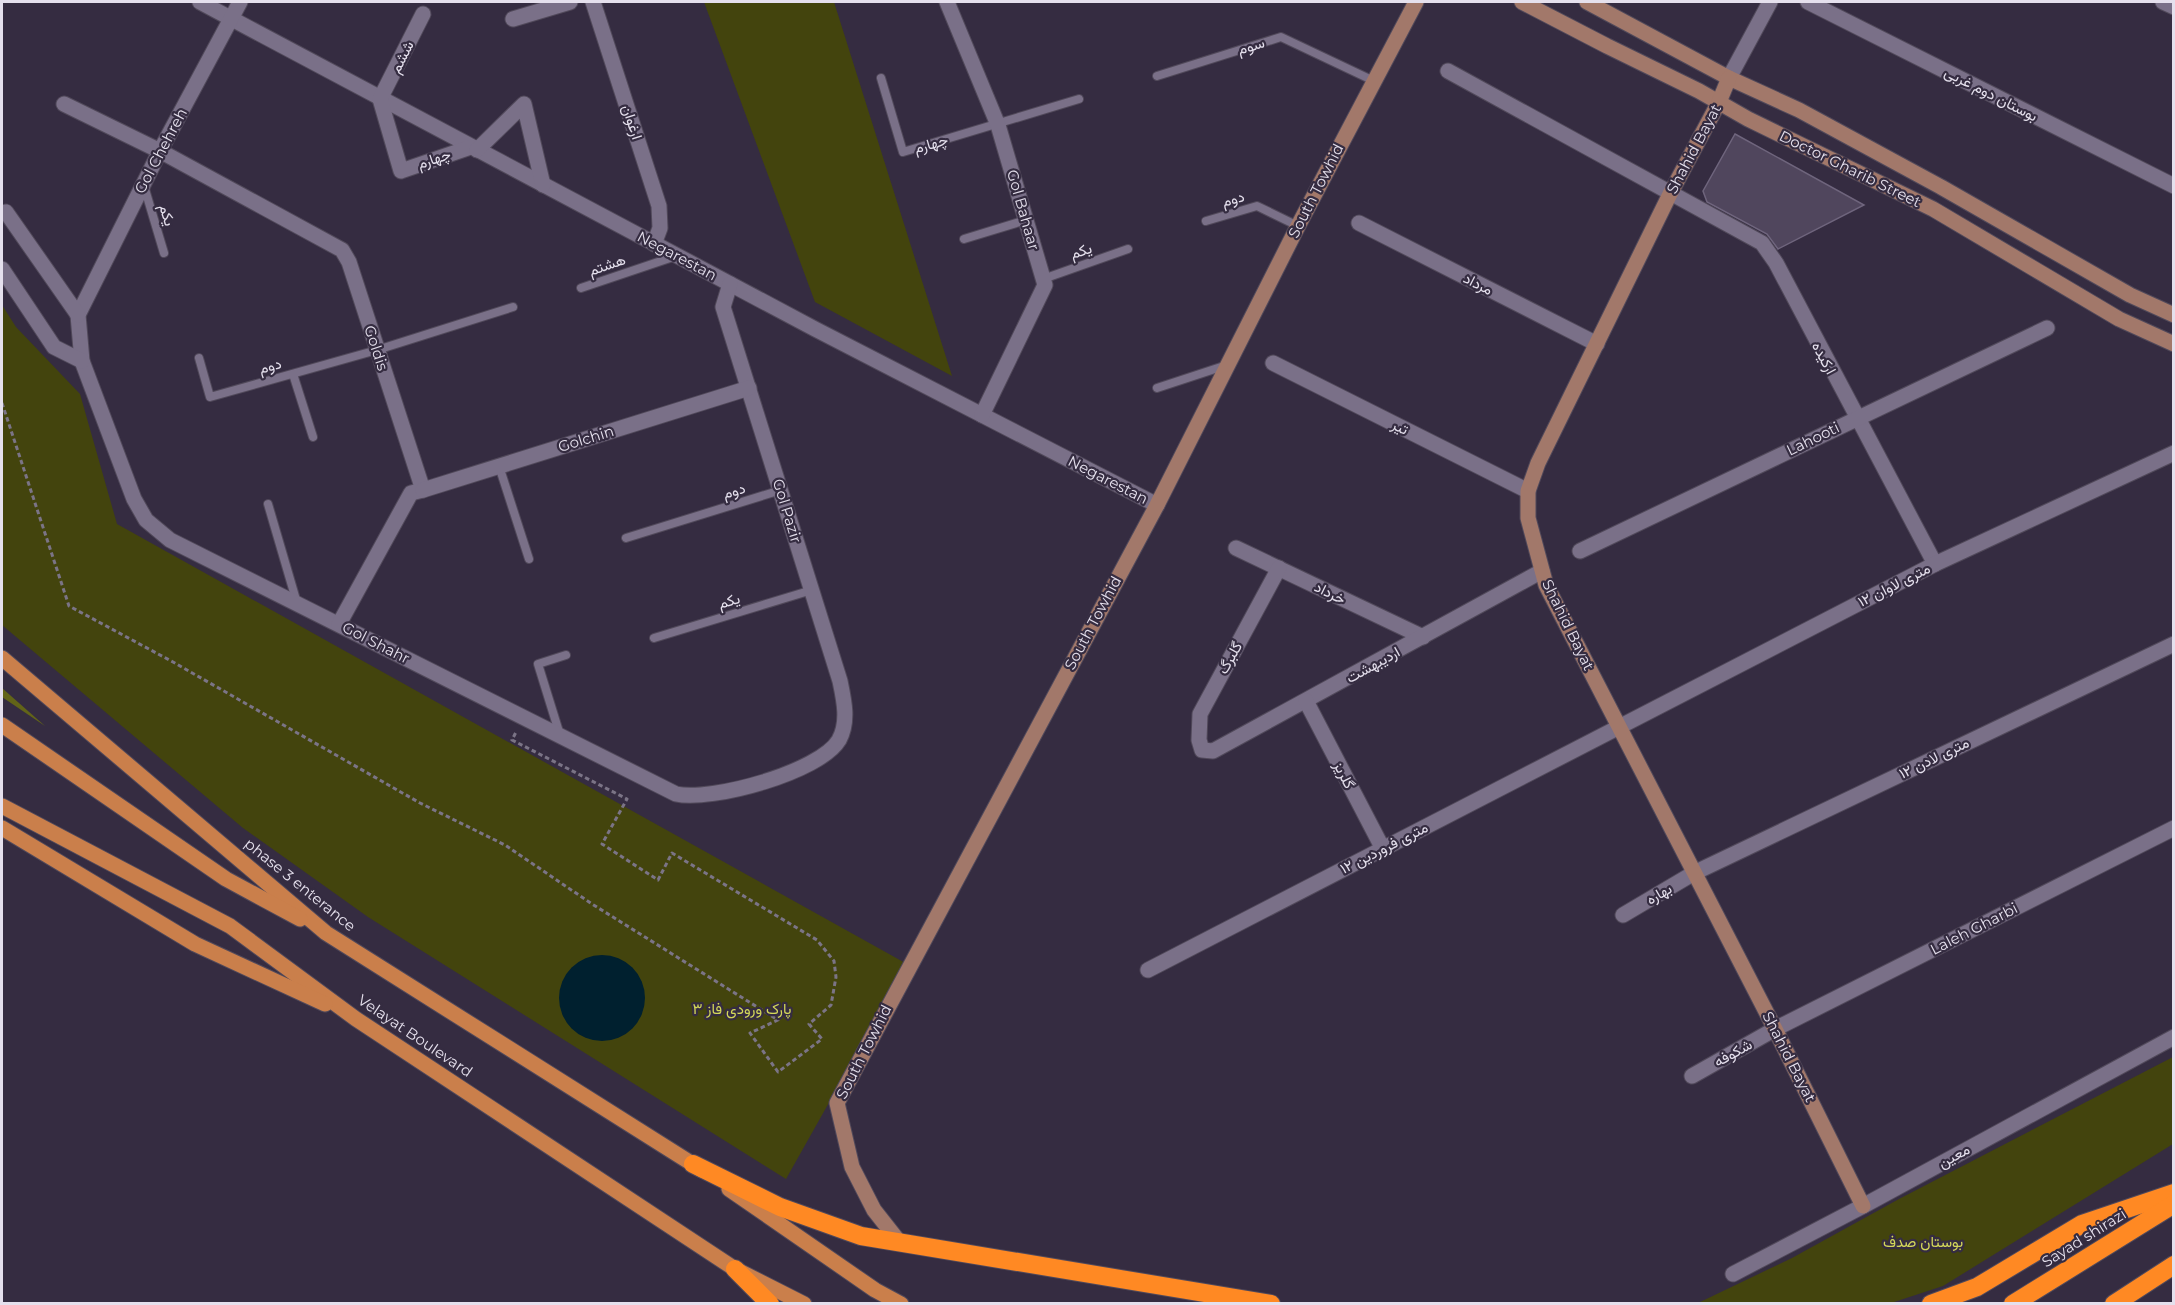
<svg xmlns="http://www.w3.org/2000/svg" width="2175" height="1305" font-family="Montserrat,Vazirmatn,sans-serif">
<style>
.green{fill:#43440d}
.forest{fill:#626418}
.water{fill:#00202f}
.building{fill:#50465d;stroke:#6f657d;stroke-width:1.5}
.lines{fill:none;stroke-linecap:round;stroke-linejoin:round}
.lane-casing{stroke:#51495a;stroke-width:10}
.street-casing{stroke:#51495a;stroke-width:17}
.secondary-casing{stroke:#51495a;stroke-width:17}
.primary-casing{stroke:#51495a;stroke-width:17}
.highway-casing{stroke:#51495a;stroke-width:20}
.path{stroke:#7b7486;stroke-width:3;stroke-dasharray:4.5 3;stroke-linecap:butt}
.lane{stroke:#7a7088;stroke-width:8}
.street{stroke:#7a7088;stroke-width:15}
.secondary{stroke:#a2786a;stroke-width:15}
.primary{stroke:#ca7f4b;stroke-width:15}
.highway{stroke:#ff8923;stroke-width:18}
.labels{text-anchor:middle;stroke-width:4.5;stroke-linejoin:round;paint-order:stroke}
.street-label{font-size:15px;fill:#e5e0ed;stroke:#352c41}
.park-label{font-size:15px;fill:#d4d859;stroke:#352c41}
</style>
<rect width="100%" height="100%" fill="#352c41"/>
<g class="green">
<path d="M704,2H834L952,376L815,302Z"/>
<path d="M2,305L16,327L80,394L117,524L907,964L786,1179L368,917L243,828L2,625Z"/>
<path d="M2173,1057V1144L1943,1286L1891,1303H1698L1792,1258L1899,1199Z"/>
</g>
<path class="forest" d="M2,688L45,726L2,697Z"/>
<circle class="water" cx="602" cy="998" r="43"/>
<path class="building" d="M1735,134L1864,205L1778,249L1767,234L1707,202L1703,191Z"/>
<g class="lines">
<defs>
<g id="lane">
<path d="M1157,76L1281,37L1374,81"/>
<path d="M881,78L903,152L1079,99"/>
<path d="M144,186L164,253"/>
<path d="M1206,221L1257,206L1298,226"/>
<path d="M964,239L1026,220"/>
<path d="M1043,279L1128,249"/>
<path d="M581,288L676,256"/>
<path d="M199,358L210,397L377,350L513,307"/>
<path d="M293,374L313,437"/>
<path d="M1157,388L1227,365"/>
<path d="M499,466L529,559"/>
<path d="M268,504L297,603"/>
<path d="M626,538L781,490"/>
<path d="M654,638L812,590"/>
<path d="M560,735L538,664L566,655"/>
</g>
<g id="street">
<path d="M200,2L815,329L1157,505"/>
<path d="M240,2L160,151L78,315L82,361L134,499L146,520L170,540L676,794C711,802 820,772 839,740C849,722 844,700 840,681L723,307L730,284"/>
<path d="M593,2L659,206L660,228L654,244"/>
<path d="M947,2L998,125L1045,285L982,415"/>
<path d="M1808,2L2174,186"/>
<path d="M2163,2L2174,7"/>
<path d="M423,14L380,99L401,171L471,147"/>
<path d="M513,19L570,2"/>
<path d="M1448,71L1762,243L1776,263L1935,564"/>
<path d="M1729,78L1770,2"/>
<path d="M64,104L160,151L342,250L349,262L423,490L411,493L339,624"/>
<path d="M477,150L524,104L543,185"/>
<path d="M6,212L78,315"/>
<path d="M1359,223L1597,344"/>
<path d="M2,269L54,347L82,361"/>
<path d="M1273,363L1528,491"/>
<path d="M423,490L749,388"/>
<path d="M1236,548L1423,637"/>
<path d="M1580,551L2047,328"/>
<path d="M1279,568L1200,714L1199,740L1202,750L1213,751L1542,571"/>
<path d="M1306,701L1383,849"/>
<path d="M1623,915L1694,873L2174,644"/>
<path d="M1148,970L1935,564L2174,453"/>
<path d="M1692,1076L1775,1029L2174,828"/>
<path d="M1733,1274L1863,1206L2174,1037"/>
</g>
<g id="secondary">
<path d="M1522,2L1607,46L1699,91L1748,119L1933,209L2119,319L2174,344"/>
<path d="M1587,2L1729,78L1799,110L1941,187L2130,295L2174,315"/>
<path d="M1729,78L1719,102L1670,194L1538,463L1528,491V518L1546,585L1775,1029L1863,1206"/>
<path d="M900,1243L874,1210L852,1167L837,1103L1157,505L1298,226L1416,2"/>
</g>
<g id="primary">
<path d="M2,658L326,933L702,1170"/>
<path d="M2,725L226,879L300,919"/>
<path d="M2,806L230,926L356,1019L735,1269L804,1304"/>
<path d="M2,828L195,944L325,1004"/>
<path d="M729,1189L875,1290L901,1304"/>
</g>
<g id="highway">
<path d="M693,1164L780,1207L861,1236L1271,1304"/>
<path d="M735,1269L770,1304"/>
<path d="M1931,1304L1977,1287L2082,1224L2174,1193"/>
<path d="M2013,1304L2174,1204"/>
<path d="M2114,1304L2174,1265"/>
</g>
</defs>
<use href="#lane" class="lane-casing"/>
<use href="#street" class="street-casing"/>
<use href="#secondary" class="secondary-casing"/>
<use href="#primary" class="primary-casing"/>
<use href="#highway" class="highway-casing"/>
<path class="path" d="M2,403L69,606L173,662L420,803L505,845L592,904L778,1020L750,1033L778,1072L822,1039L809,1024L831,1005L836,977L834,961L817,940L672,853L658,880L602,844L627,799L512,740L516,732"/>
<use href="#lane" class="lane"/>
<use href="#street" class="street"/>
<use href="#secondary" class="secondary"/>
<use href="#primary" class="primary"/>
<use href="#highway" class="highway"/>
</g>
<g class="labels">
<g class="street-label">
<text transform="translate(1251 46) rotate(-17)" y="5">سوم</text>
<text transform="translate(402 57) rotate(-63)" y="5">ششم</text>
<text transform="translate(1991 94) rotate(27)" y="5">بوستان دوم غربی</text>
<text transform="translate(632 122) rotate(72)" y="5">ارغوان</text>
<text transform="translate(931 144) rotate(-16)" y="5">چهارم</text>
<text transform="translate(1694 149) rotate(-62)" y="5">Shahid Bayat</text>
<text transform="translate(161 151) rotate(-62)" y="5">Gol Chehreh</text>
<text transform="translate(434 159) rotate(-19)" y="5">چهارم</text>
<text transform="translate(1850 169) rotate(26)" y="5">Doctor Gharib Street</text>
<text transform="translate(1316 191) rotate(-63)" y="5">South Towhid</text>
<text transform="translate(1233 199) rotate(-16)" y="5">دوم</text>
<text transform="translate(1023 210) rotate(74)" y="5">Gol Bahaar</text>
<text transform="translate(167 215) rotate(73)" y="5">یکم</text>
<text transform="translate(1081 251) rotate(-19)" y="5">یکم</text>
<text transform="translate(677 256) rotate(28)" y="5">Negarestan</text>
<text transform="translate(607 265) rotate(-19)" y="5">هشتم</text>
<text transform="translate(1478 284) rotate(27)" y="5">مرداد</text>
<text transform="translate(376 348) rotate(72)" y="5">Goldis</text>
<text transform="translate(1824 358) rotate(62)" y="5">ارکیده</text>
<text transform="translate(270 366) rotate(-16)" y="5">دوم</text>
<text transform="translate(1400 427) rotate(27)" y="5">تیر</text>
<text transform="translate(586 439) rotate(-17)" y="5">Golchin</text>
<text transform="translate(1813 439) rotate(-26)" y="5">Lahooti</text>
<text transform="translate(1108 480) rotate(27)" y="5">Negarestan</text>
<text transform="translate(734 491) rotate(-17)" y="5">دوم</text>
<text transform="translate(787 511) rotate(73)" y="5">Gol Pazir</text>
<text transform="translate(1894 585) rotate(-27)" y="5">۱۲ متری لاوان</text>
<text transform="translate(1330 593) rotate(26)" y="5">خرداد</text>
<text transform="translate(729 601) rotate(-17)" y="5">یکم</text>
<text transform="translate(1093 623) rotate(-62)" y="5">South Towhid</text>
<text transform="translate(1568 625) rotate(64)" y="5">Shahid Bayat</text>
<text transform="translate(376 643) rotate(27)" y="5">Gol Shahr</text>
<text transform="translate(1230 658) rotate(-61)" y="5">گلبرگ</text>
<text transform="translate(1373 665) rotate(-29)" y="5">اردیبهشت</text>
<text transform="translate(1934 758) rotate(-26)" y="5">۱۲ متری لادن</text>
<text transform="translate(1344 775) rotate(63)" y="5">گلریز</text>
<text transform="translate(1384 848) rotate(-27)" y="5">۱۲ متری فروردین</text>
<text transform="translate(300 885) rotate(39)" y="5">phase 3 enterance</text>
<text transform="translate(1659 894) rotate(-30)" y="5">بهاره</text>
<text transform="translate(1974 929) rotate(-27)" y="5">Laleh Gharbi</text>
<text transform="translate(415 1036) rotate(34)" y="5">Velayat Boulevard</text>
<text transform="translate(864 1052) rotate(-63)" y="5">South Towhid</text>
<text transform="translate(1733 1053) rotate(-29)" y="5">شکوفه</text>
<text transform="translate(1789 1057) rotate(63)" y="5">Shahid Bayat</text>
<text transform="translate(1954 1156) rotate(-29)" y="5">معین</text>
<text transform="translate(2084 1238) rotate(-32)" y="5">Sayad shirazi</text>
</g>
<g class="park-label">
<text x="742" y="1014">پارک ورودی فاز ۳</text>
<text x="1923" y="1247">بوستان صدف</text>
</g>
</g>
<rect width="2175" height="1305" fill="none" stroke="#e5e0ed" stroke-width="6"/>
</svg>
